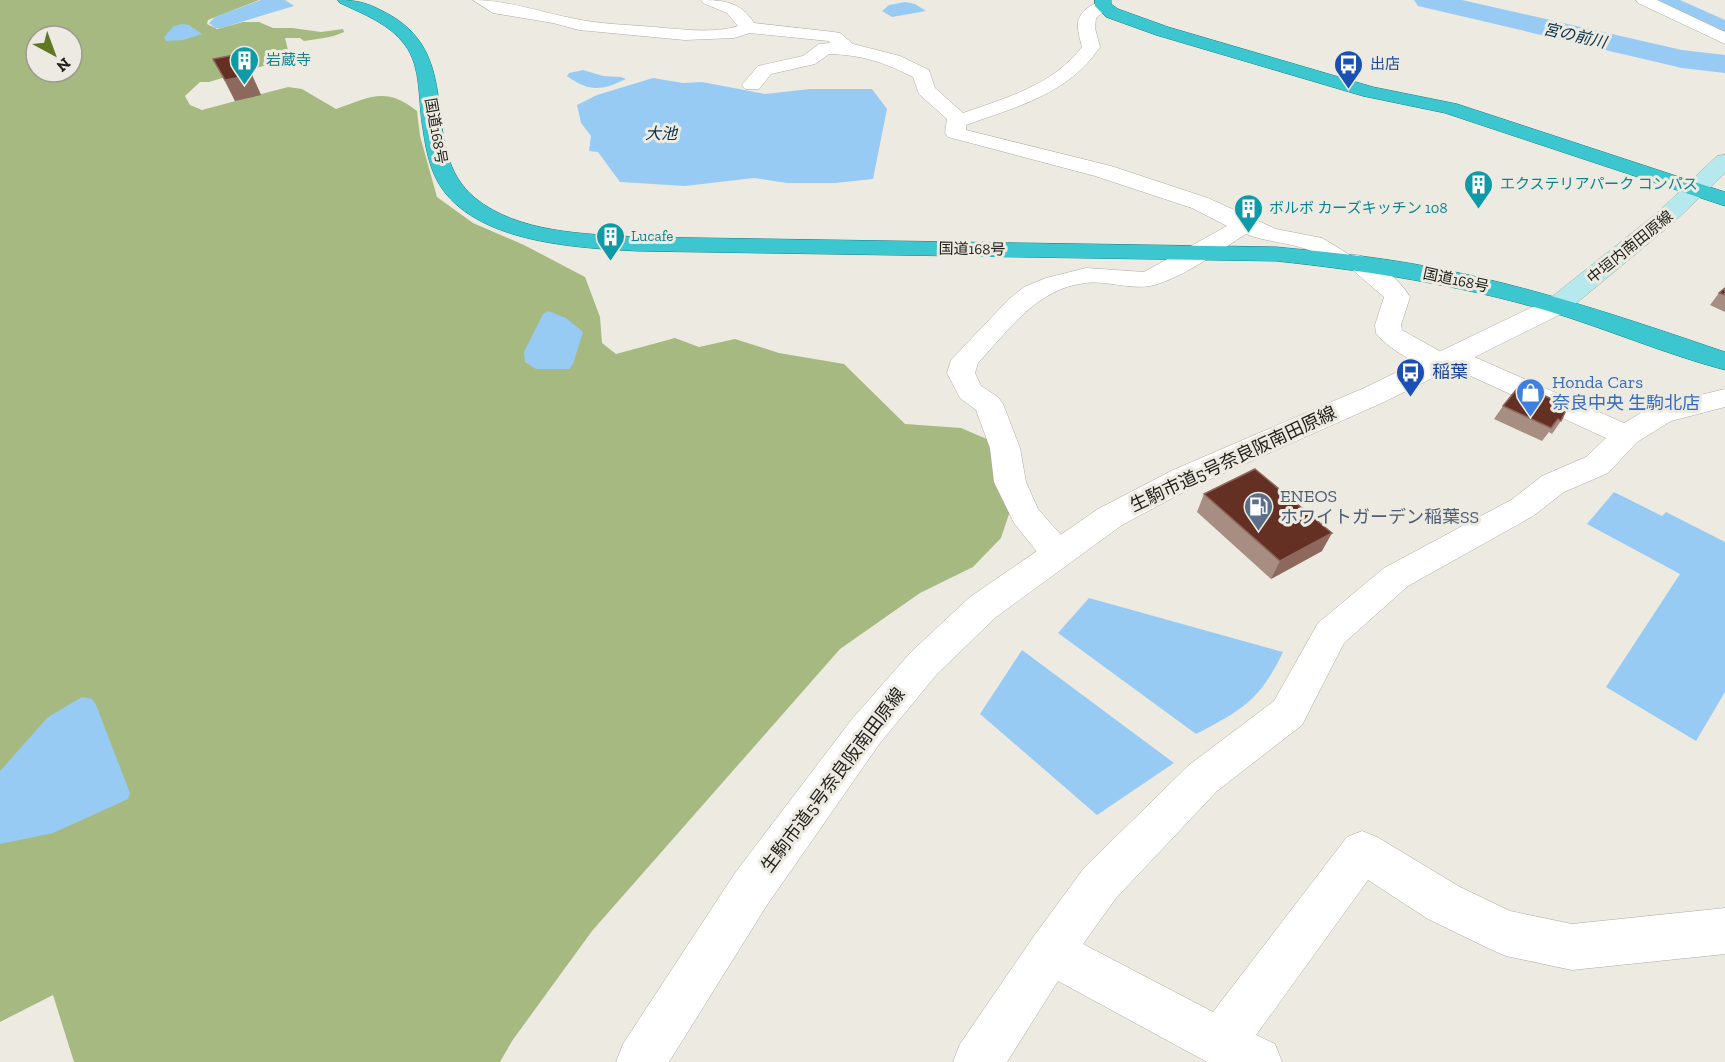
<svg xmlns="http://www.w3.org/2000/svg" width="1725" height="1062" font-family="'Zilla Slab','Noto Sans JP',serif">
<style>
.forest{fill:#a6b981;fill-rule:evenodd}
.water{fill:#98cbf4}
.lines{fill:none;stroke-linecap:round;stroke-linejoin:round}
.river{fill:#98cbf4;fill-rule:evenodd}
.minor-casing{stroke:#adaba2;stroke-width:1}
.tertiary-casing{stroke:#adaba2;stroke-width:1}
.secondary-casing{stroke:#adaba2;stroke-width:1}
.trunk-casing{stroke:#138289;stroke-width:1}
.minor{fill:#fff;fill-rule:evenodd}
.tertiary{fill:#fff;fill-rule:evenodd}
.secondary{fill:#b6e9ed;fill-rule:evenodd}
.trunk{fill:#3cc6cf;fill-rule:evenodd}
.wall{fill:#a88e82}
.shaded-wall{fill:#8d685c}
.building{fill:#643023;stroke:#8d685c;stroke-width:1.5}
.labels{text-anchor:middle;stroke-width:6;stroke-linejoin:round;paint-order:stroke}
.far-culture-label{font-size:15px;fill:#0d838f;stroke:#edebe1;text-anchor:start}
.far-transit-label{font-size:15px;fill:#164399;stroke:#edebe1;text-anchor:start}
.far-street-label{font-size:15px;fill:#21211d;stroke:#edebe1}
.far-water-label{font-size:16px;font-style:italic;fill:#07304a;stroke:#edebe1}
.transit-label{font-size:18px;fill:#164399;stroke:#edebe1;text-anchor:start}
.shop-label{font-size:18px;fill:#366cbe;stroke:#edebe1;text-anchor:start}
.street-label{font-size:18px;fill:#21211d;stroke:#edebe1}
.service-label{font-size:18px;fill:#4e5e75;stroke:#edebe1;text-anchor:start}
</style>
<rect width="100%" height="100%" fill="#edebe1"/>
<path class="forest" d="M0,0H259L208,20L207,24L217,29L243,22H259L273,28H292L321,32L343,29L344,32C331,38 317,39 304,41L300,38H285L290,58L209,82H200L185,96L190,105L202,110L288,87L302,89L336,109C370,97 386,86 417,111L420,136L437,197L473,223L524,245L585,277L600,317L602,343L616,354L675,338L699,347L735,339L779,353L844,364L905,424L961,428L989,440L1011,508L1001,538L973,567L920,593L840,649L592,931L512,1041L500,1062H74L53,995L0,1022ZM36,36H72V72H36Z"/>
<g class="water">
<path d="M261,0H285L294,6L221,28H215L209,23L215,17Z"/>
<path d="M905,2L915,4L926,11L892,17L882,11L889,5Z"/>
<path d="M182,24L189,25L202,34L183,40L166,41L164,37L174,26Z"/>
<path d="M583,70L603,76L621,77L626,79C601,91 589,92 567,76L569,73Z"/>
<path d="M653,78L683,83L702,82L765,94L810,89H872L887,109L873,179L835,183H787L754,178L685,186L620,182L598,152L589,151L591,136L581,123L577,105L597,95Z"/>
<path d="M548,311L566,318L583,332L573,364L569,369H536L525,362L524,352L543,314Z"/>
<path d="M1614,492L1662,516L1666,512L1725,542V692L1696,741L1606,687L1680,574L1587,524Z"/>
<path d="M1089,598L1283,652C1260,700 1242,710 1196,734L1058,633Z"/>
<path d="M1022,650L1174,763L1097,815L980,714Z"/>
<path d="M82,697L92,699L96,705L130,793L128,799L53,833L0,844V771L48,717Z"/>
</g>
<g class="lines">
<g class="river">
<path d="M1414,0H1462L1682,50L1725,55V73L1682,68L1418,6Z"/>
<path d="M1645,0H1680L1725,20V40L1649,6Z"/>
</g>
<defs>
<g id="minor">
<path d="M473,0C509,0 546,14 581,20C609,25 637,25 665,28C687,30 717,33 738,26L727,13L703,3L701,0C724,0 741,2 754,23L834,32L840,33L853,44L900,56L929,70L935,88L963,113C1006,98 1053,85 1082,47C1080,39 1077,30 1078,22C1081,9 1096,0 1109,2L1111,6L1096,18L1095,28L1100,47C1067,95 1018,106 966,125V130L1111,166L1208,198L1276,229L1322,238L1350,255C1369,251 1401,281 1410,297L1401,325L1402,330L1441,352L1451,348L1461,351L1624,423L1651,407L1725,389V407L1671,421L1637,442L1608,473L1564,492L1533,516L1408,586L1344,643L1302,725L1217,791L1116,898L1083,944L1213,1012L1347,837L1362,831L1377,837L1460,887L1510,911L1572,924L1725,908V954L1572,970L1506,956L1490,949L1428,919L1368,880L1256,1035L1275,1044L1282,1062H1207L1058,981L1007,1062H953L960,1044L1034,936L1084,868L1189,765L1274,701L1318,623L1384,568L1511,500L1542,476L1586,457L1606,438L1451,367C1434,378 1386,348 1376,333L1375,325L1384,297L1348,266C1330,270 1321,254 1306,249C1286,242 1266,242 1246,234C1221,250 1186,275 1158,284C1134,292 1110,280 1086,283C1037,288 1009,330 978,363L975,373L981,386L998,397L1003,404L1020,448L1026,482L1038,509L1069,544L1074,553L1069,562L1057,566L1045,562L1014,523L994,482L990,448L976,410L960,398L947,373L951,360L1009,299L1024,287L1046,278L1086,268L1144,272L1227,226L1192,208L1095,176L948,137L945,133L947,119L919,94L913,77C883,62 863,55 829,54L815,64L771,74L759,89H745L742,85L758,66L803,56L819,44L830,43L829,41L750,33L734,38L685,40L579,30L553,23L493,13Z"/>
<path d="M1636,0H1657L1725,32V44L1638,3Z"/>
</g>
<path id="tertiary" d="M1558,297L1567,299L1571,305L1567,311L1384,402L1195,486L1122,525L996,617L937,674L880,743L767,905L669,1062H616L623,1044L735,873L852,719L911,652L970,597L1098,509L1173,470L1364,388L1549,299Z"/>
<path id="secondary" d="M1725,155V173L1673,223L1567,311L1558,313L1549,311L1545,305L1549,299L1657,213L1717,156Z"/>
<g id="trunk">
<path d="M338,0C360,0 370,4 390,15C467,59 416,149 475,198C518,233 585,234 638,237L1276,247C1328,252 1379,257 1430,267C1531,286 1628,319 1725,352V370C1665,354 1607,329 1548,311C1459,285 1369,271 1276,261L638,251C577,248 482,243 443,190C430,172 426,150 423,129C418,103 422,67 405,45C390,24 363,14 340,3Z"/>
<path d="M1095,0H1111V4L1118,9L1168,27L1373,87L1457,104L1725,192V206L1445,113L1363,96L1156,35L1106,17L1095,6Z"/>
</g>
</defs>
<use href="#minor" class="minor-casing"/>
<use href="#tertiary" class="tertiary-casing"/>
<use href="#secondary" class="secondary-casing"/>
<use href="#trunk" class="trunk-casing"/>
<use href="#minor" class="minor"/>
<use href="#tertiary" class="tertiary"/>
<use href="#secondary" class="secondary"/>
<use href="#trunk" class="trunk"/>
</g>
<g class="wall">
<path d="M213,59L252,75L261,95L235,101Z"/>
<path d="M1725,288V312L1710,305L1719,293Z"/>
<path d="M1520,385L1561,421L1552,434L1549,432L1542,441L1494,419L1503,406Z"/>
<path d="M1204,494L1322,551L1271,579L1197,512Z"/>
</g>
<g class="shaded-wall">
<path d="M252,75L261,95L235,101L225,80Z"/>
<path d="M1332,533L1322,551L1271,579L1280,561Z"/>
</g>
<g class="building">
<path d="M239,54L252,75L225,80L213,59Z"/>
<path d="M1725,288V295L1719,293Z"/>
<path d="M1520,385L1568,406L1561,421L1558,419L1551,428L1503,406Z"/>
<path d="M1255,469L1332,533L1280,561L1204,494Z"/>
</g>
<defs>
<symbol id="building-pin" viewBox="-11 -11 22 30"><path d="M0 17L-7.5 6A9.5 9.5 0 1 1 7.5 6Z" fill="#0f9aa8" stroke="#edebe1"/><path d="M-4-6H4V6H1V3H-1V6H-4ZM-2.5-4.3h1.7v1.8h-1.7ZM.8-4.3h1.7v1.8H.8ZM-2.5-1h1.7V.8h-1.7ZM.8-1h1.7V.8H.8Z" fill="#fff"/></symbol>
<symbol id="bus-pin" viewBox="-11 -11 22 30"><path d="M0 17L-7.5 6A9.5 9.5 0 1 1 7.5 6Z" fill="#1a4fb4" stroke="#edebe1"/><path d="M-5-6H5V4H4V6H2V4H-2V6H-4V4H-5ZM-3.5-4V0h7V-4ZM-3.5 1.2v1.5H-2V1.2ZM2 1.2v1.5H3.5V1.2Z" fill="#fff"/></symbol>
<symbol id="shop-pin" viewBox="-11 -11 22 30"><path d="M0 17L-7.5 6A9.5 9.5 0 1 1 7.5 6Z" fill="#3f7fe0" stroke="#edebe1"/><path d="M-5-2.5h2.3a2.7 3.5 0 0 1 5.4 0H5L5.5 6h-11ZM-1.5-2.5h3a1.5 2.3 0 0 0-3 0Z" fill="#fff"/></symbol>
<symbol id="fuel-pin" viewBox="-11 -11 22 30"><path d="M0 17L-7.5 6A9.5 9.5 0 1 1 7.5 6Z" fill="#5c6f8a" stroke="#edebe1"/><path d="M-5.5-6h7V0h2V4h1.3V-2.5L3-4.5l.8-.8L6-3V5H2.5V1h-1V6h-7ZM-4.2-4.7v3.2H.2V-4.7Z" fill="#fff"/></symbol>
</defs>
<g fill-rule="evenodd">
<use href="#building-pin" x="228" y="44" width="33" height="45"/>
<use href="#bus-pin" x="1332" y="48" width="33" height="45"/>
<use href="#building-pin" x="1462" y="168" width="33" height="45"/>
<use href="#building-pin" x="1232" y="192" width="33" height="45"/>
<use href="#building-pin" x="594" y="220" width="33" height="45"/>
<use href="#bus-pin" x="1394" y="356" width="33" height="45"/>
<use href="#shop-pin" x="1514" y="376" width="33" height="45"/>
<use href="#fuel-pin" x="1242" y="490" width="33" height="45"/>
</g>
<g class="labels">
<g class="far-culture-label">
<text x="266" y="65">岩蔵寺</text>
<text x="1500" y="189">エクステリアパーク コンパス</text>
<text x="1269" y="213">ボルボ カーズキッチン 108</text>
<text x="631" y="241">Lucafe</text>
</g>
<g class="far-transit-label">
<text x="1370" y="69">出店</text>
</g>
<g class="far-street-label">
<text transform="translate(436 131) rotate(80)" y="5">国道168号</text>
<text transform="translate(1630 247) rotate(-39)" y="5">中垣内南田原線</text>
<text transform="translate(972 249) rotate(1)" y="5">国道168号</text>
<text transform="translate(1456 280) rotate(12)" y="5">国道168号</text>
</g>
<g class="far-water-label">
<text transform="translate(1575 35) rotate(13)" y="6">宮の前川</text>
<text x="661" y="139">大池</text>
</g>
<g class="transit-label">
<text x="1432" y="378">稲葉</text>
</g>
<g class="shop-label">
<text x="1552" y="388">Honda Cars<tspan x="1552" dy="21">奈良中央 生駒北店</tspan></text>
</g>
<g class="street-label">
<text transform="translate(1233 459) rotate(-25)" y="6">生駒市道5号奈良阪南田原線</text>
<text transform="translate(833 780) rotate(-53)" y="6">生駒市道5号奈良阪南田原線</text>
</g>
<g class="service-label">
<text x="1280" y="502">ENEOS<tspan x="1280" dy="21">ホワイトガーデン稲葉SS</tspan></text>
</g>
</g>
<g transform="translate(54 54) rotate(139)"><circle r="28" fill="#edebe1" stroke="#9b9a93" stroke-width="1.5"/>
<path d="M0-4.5L10 22L0 15L-10 22Z" fill="#637625"/>
<text y="-9" font-size="16" font-weight="bold" text-anchor="middle" fill="#21211d">N</text>
</g>
</svg>
